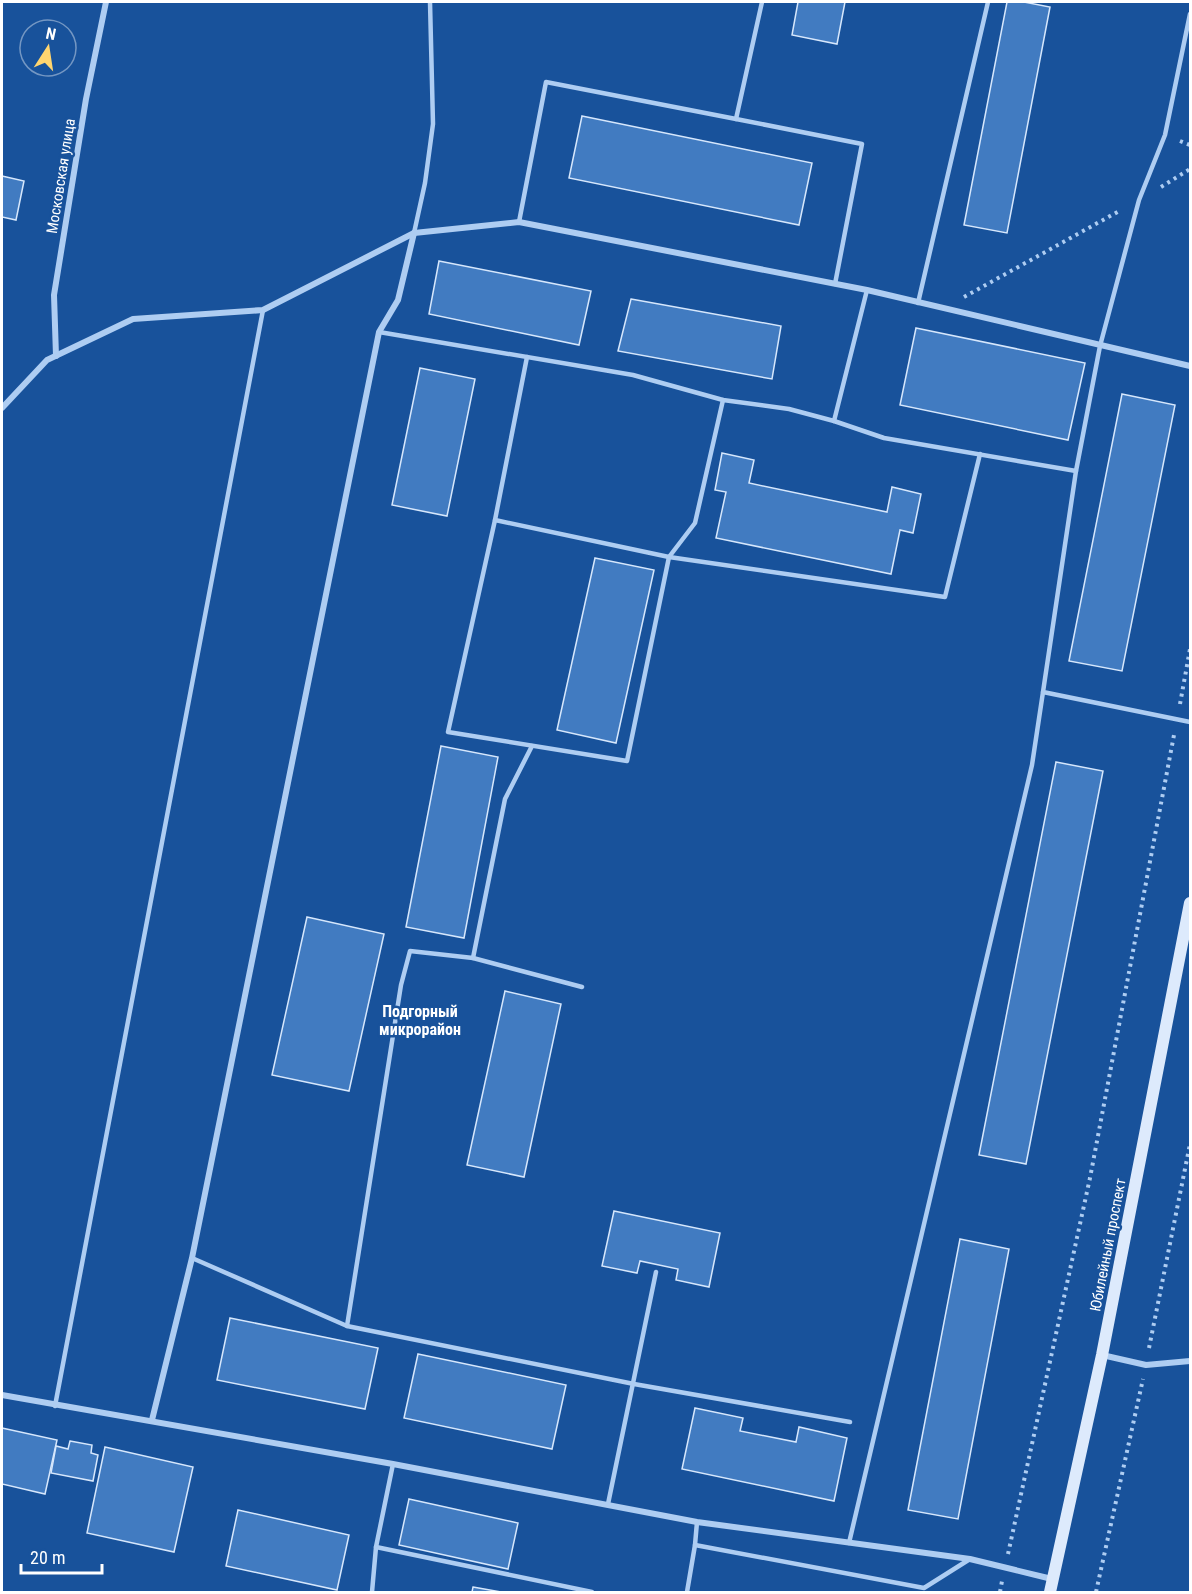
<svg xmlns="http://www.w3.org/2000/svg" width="1192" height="1594" font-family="'Roboto Condensed',sans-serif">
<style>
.building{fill:#417bc1;stroke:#d6e7fc;stroke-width:1.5}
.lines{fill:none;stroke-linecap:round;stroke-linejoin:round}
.path{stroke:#aecdf2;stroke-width:4;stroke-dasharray:3 4.5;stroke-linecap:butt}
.lane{stroke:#aecdf2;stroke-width:4.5}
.street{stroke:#aecdf2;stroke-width:6}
.secondary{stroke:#ddeafc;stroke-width:12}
.labels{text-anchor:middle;stroke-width:5;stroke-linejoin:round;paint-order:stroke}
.street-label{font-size:15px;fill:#fff;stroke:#18529b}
.neighbourhood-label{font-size:16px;font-weight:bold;fill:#fff;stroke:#18529b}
</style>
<rect width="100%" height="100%" fill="#18529b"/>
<g class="building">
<path d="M798,2H845L837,44L792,35Z"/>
<path d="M1007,2H1024L1050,7L1007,233L964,225Z"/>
<path d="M582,116L812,163L799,225L569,178Z"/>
<path d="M2,176L24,181L16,220L2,217Z"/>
<path d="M439,261L591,291L579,345L429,314Z"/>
<path d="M631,299L781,326L772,379L618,351Z"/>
<path d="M916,328L1085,363L1068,440L900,405Z"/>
<path d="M420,368L475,379L447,516L392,505Z"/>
<path d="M1122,394L1175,405L1122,671L1069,661Z"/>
<path d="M722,453L754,460L749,483L887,512L892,487L921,494L913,533L900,530L891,574L716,538L726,492L715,490Z"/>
<path d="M595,558L654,570L616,743L557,730Z"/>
<path d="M441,746L498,757L464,938L406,927Z"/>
<path d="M1056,762L1103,771L1026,1164L979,1155Z"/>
<path d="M307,917L384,934L349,1091L272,1075Z"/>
<path d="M505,991L561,1004L524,1177L467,1165Z"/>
<path d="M614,1211L720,1233L709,1287L676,1280L678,1269L640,1261L637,1273L602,1266Z"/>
<path d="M960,1239L1009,1249L958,1519L908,1510Z"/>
<path d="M230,1318L378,1348L365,1409L217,1380Z"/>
<path d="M418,1354L566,1385L552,1449L404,1418Z"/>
<path d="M695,1408L743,1418L740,1431L796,1442L799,1427L847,1438L834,1501L682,1469Z"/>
<path d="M2,1428L57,1440L45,1494L2,1484Z"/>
<path d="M70,1441L92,1445L91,1453L98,1455L93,1481L51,1473L56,1446L68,1449Z"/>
<path d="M105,1447L193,1467L174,1552L87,1533Z"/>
<path d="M409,1499L518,1523L508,1569L399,1545Z"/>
<path d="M238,1510L349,1535L337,1590L226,1566Z"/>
<path d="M473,1587L501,1592H472Z"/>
</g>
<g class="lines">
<g class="path">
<path d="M1180,141L1190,145"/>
<path d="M1161,187L1190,169"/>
<path d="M964,297L1121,210"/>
<path d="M1180,704L1190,649"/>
<path d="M1149,1348L1190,1144"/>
<path d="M1008,1554L1090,1178L1174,735"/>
<path d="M1000,1592L1002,1581"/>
<path d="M1096,1592L1143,1379"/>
</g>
<g class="lane">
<path d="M762,2L736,119L862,144L835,284"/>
<path d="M519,222L546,82L736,119"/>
<path d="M414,233L425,183L433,124L430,2"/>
<path d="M918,303L988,2"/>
<path d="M379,332L633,375L723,400L789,409L834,421L867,290"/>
<path d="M527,357L495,520L448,732L627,761L669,557L695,523L723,400"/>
<path d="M834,421L884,438L1076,471L1100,346L1139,200L1165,135L1190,14"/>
<path d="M1076,471L1043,692L1190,722"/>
<path d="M495,520L669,557L945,597L980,454"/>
<path d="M473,958L505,799L532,746"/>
<path d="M192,1258L347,1326L634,1384L850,1422"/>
<path d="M347,1326L401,985L410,951L473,958L582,987"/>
<path d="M55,1406L263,310"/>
<path d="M608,1504L656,1272"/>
<path d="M849,1543L1032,765L1043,692"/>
<path d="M695,1545L924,1588L970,1559"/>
<path d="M376,1547L592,1592"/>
<path d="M372,1592L376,1547L393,1464"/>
<path d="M687,1592L695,1545L697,1522"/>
</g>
<g class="street">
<path d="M56,356L54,295L86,99L106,2"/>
<path d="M2,408L47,360L133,319L263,310L414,233L519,222L867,290L1190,366"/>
<path d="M1102,1355L1146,1365L1190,1361"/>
<path d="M2,1395L393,1464L697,1522L970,1559L1052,1579"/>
<path d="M152,1420L192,1258L379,332L398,300L414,233"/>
</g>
<path class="secondary" d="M1050,1592L1102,1355L1190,903"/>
</g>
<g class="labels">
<g class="street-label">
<text transform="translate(61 176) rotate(-81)" y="5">Московская улица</text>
<text transform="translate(1108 1245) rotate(-79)" y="5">Юбилейный проспект</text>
</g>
<g class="neighbourhood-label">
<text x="420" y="1017">Подгорный<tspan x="420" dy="18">микрорайон</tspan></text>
</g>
</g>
<rect width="1192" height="1594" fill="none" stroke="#ffffff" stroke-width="6"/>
<g transform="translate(48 48) rotate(12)"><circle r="28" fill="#18529b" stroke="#7497c3" stroke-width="1.5"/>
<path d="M0-4.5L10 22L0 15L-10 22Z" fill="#ffd56f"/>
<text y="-9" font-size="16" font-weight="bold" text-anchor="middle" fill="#ffffff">N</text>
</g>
<path d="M21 1564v9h81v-9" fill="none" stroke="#ffffff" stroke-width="3"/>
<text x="30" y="1564" font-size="18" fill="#ffffff" stroke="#18529b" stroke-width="4.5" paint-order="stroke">20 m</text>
</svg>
